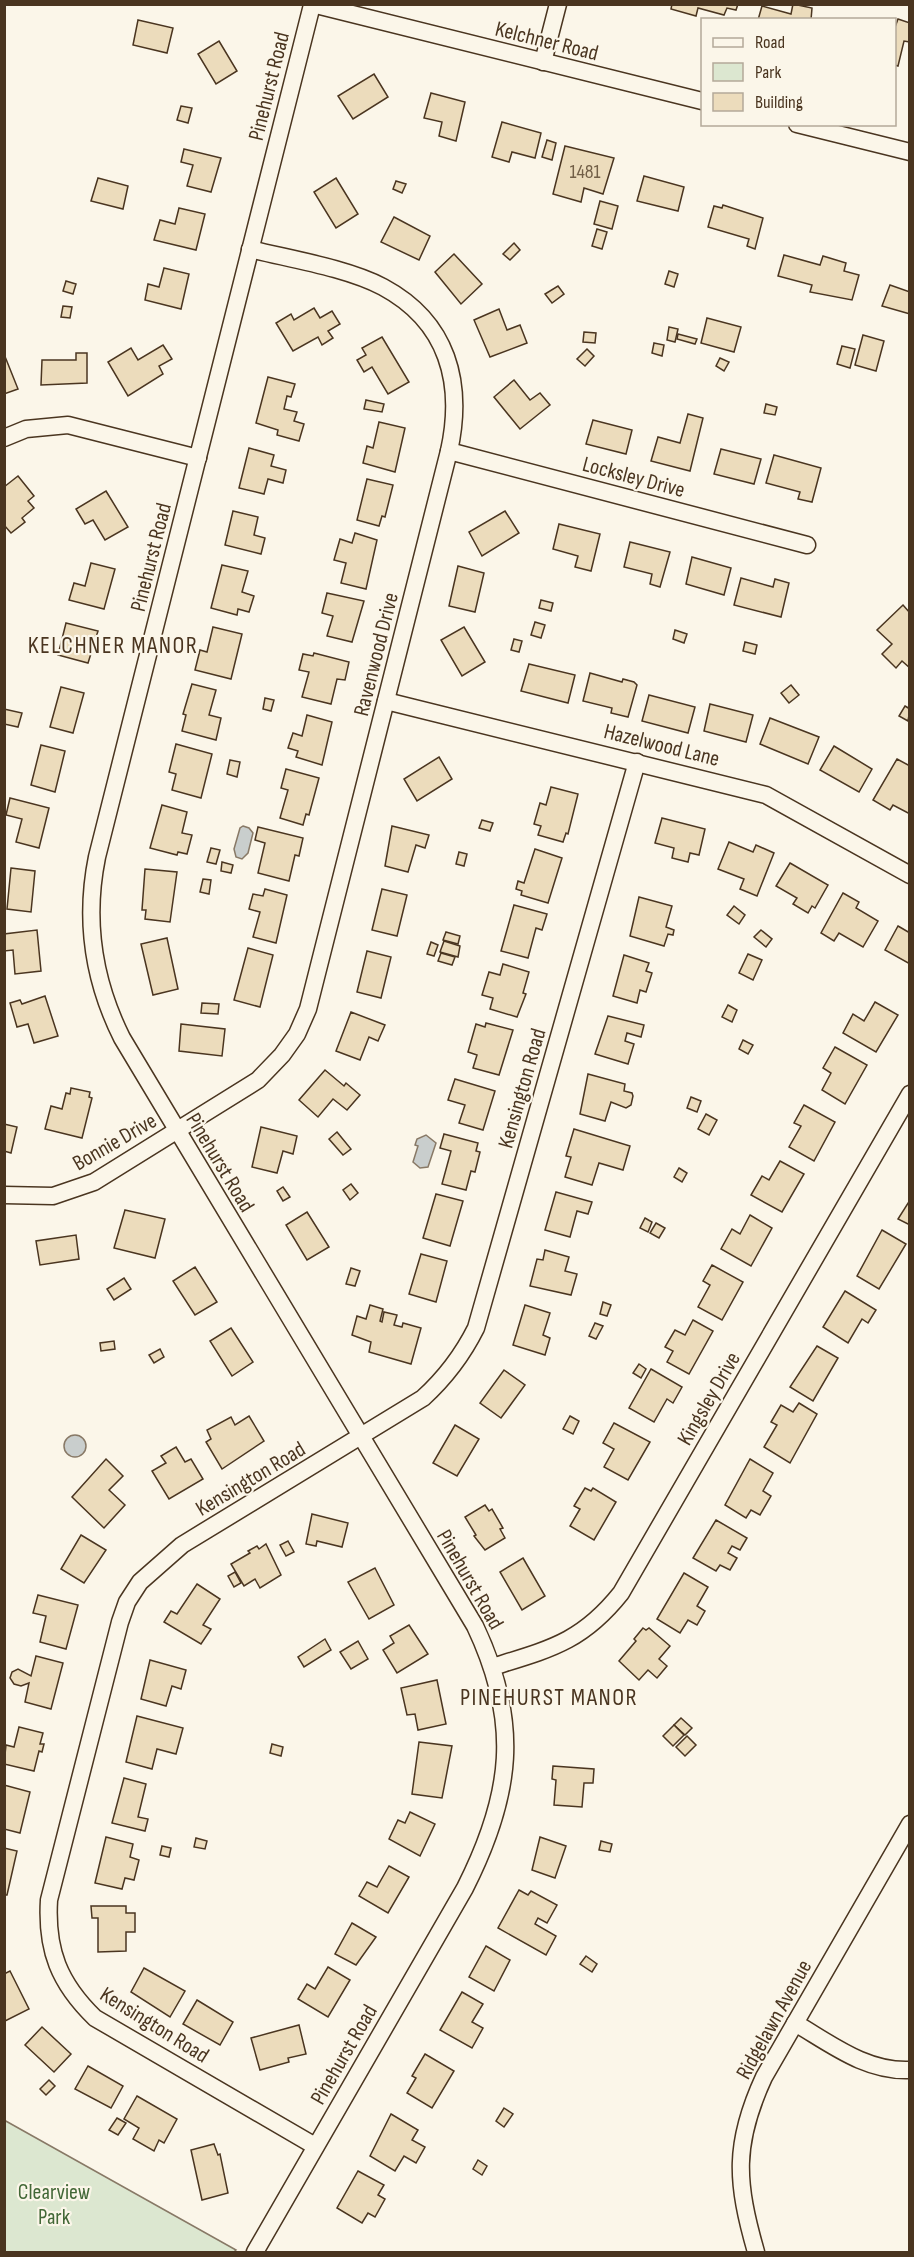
<svg xmlns="http://www.w3.org/2000/svg" width="914" height="2257" font-family="'Sofia Sans Condensed',sans-serif">
<style>
.green{fill:#dce7d0;stroke:#887966;stroke-width:1.5}
.water{fill:#c9cecd;stroke:#887966;stroke-width:1.5}
.building{fill:#ecdcbc;stroke:#4a3520;stroke-width:1.5}
.lines{fill:none;stroke-linecap:round;stroke-linejoin:round}
.street-casing{stroke:#4a3520;stroke-width:19}
.street{stroke:#fbf6e9;stroke-width:16}
.labels{text-anchor:middle;stroke-width:4.5;stroke-linejoin:round;paint-order:stroke}
.number-label{font-size:20px;fill:#725f47}
.street-label{font-size:22px;fill:#4a3520;stroke:#fbf6e9}
.park-label{font-size:22px;fill:#436837;stroke:#fbf6e9}
.neighbourhood-label{font-size:24px;letter-spacing:1.5px;fill:#4a3520;stroke:#fbf6e9}
</style>
<rect width="100%" height="100%" fill="#fbf6e9"/>
<path class="green" d="M4,2120L236,2250L234,2252H5Z"/>
<g class="water">
<path d="M243,826L249,828L253,833L248,853L242,859L236,857L234,849L240,828Z"/>
<path d="M426,1135L436,1143L428,1167L420,1168L413,1162L418,1146L415,1145L417,1139Z"/>
<circle cx="75" cy="1446" r="11"/>
</g>
<g class="building">
<path d="M672,4H738L736,10L727,8L724,15L698,8L696,16L671,9Z"/>
<path d="M793,4L812,8L811,20H758L762,6L791,14Z"/>
<path d="M898,19L910,23V42L904,41L898,66L894,65V30Z"/>
<path d="M138,20L173,28L167,53L133,45Z"/>
<path d="M219,41L237,71L216,84L198,54Z"/>
<path d="M374,74L388,97L353,119L338,96Z"/>
<path d="M431,93L465,102L456,141L439,136L442,122L424,118Z"/>
<path d="M181,106L192,108L188,123L177,120Z"/>
<path d="M502,122L541,133L535,158L512,152L509,162L492,157Z"/>
<path d="M547,140L556,143L552,160L542,157Z"/>
<path d="M565,146L614,158L603,194L584,188L581,202L553,194Z"/>
<path d="M184,149L221,158L211,192L187,186L193,165L181,162Z"/>
<path d="M644,176L684,187L678,211L637,201Z"/>
<path d="M98,178L128,186L123,209L91,201Z"/>
<path d="M336,178L358,214L336,228L314,192Z"/>
<path d="M396,181L406,184L402,193L393,189Z"/>
<path d="M600,201L618,206L612,229L594,224Z"/>
<path d="M723,205L763,218L755,249L747,246L749,239L708,227L714,206L722,208Z"/>
<path d="M179,208L205,214L196,250L154,240L160,220L175,224Z"/>
<path d="M394,217L430,236L419,260L381,242Z"/>
<path d="M597,229L607,232L602,249L592,246Z"/>
<path d="M514,243L520,250L510,260L503,254Z"/>
<path d="M454,254L482,284L461,304L435,272Z"/>
<path d="M784,255L820,265L823,256L846,263L844,271L859,275L852,300L810,292L812,285L778,276Z"/>
<path d="M164,268L189,274L181,309L145,300L148,284L159,287Z"/>
<path d="M669,271L678,274L674,287L665,284Z"/>
<path d="M66,281L76,284L73,294L63,291Z"/>
<path d="M890,285L910,292V314L882,306Z"/>
<path d="M558,286L564,294L552,303L545,294Z"/>
<path d="M63,306L72,307L70,318L61,317Z"/>
<path d="M314,308L320,318L332,311L340,324L328,331L333,338L322,345L318,337L293,351L276,323L291,314L294,320Z"/>
<path d="M499,309L507,330L520,325L527,343L490,357L474,320Z"/>
<path d="M707,318L741,327L734,352L701,343Z"/>
<path d="M669,327L678,329L675,342L667,340Z"/>
<path d="M584,332L596,333L595,343L583,342Z"/>
<path d="M678,334L697,339L695,344L677,339Z"/>
<path d="M863,335L884,341L876,371L855,365Z"/>
<path d="M382,337L409,382L388,394L372,367L364,372L357,360L366,355L362,348Z"/>
<path d="M654,343L664,345L662,356L652,353Z"/>
<path d="M163,345L172,359L159,366L163,374L128,396L108,362L131,348L138,360Z"/>
<path d="M842,346L855,349L850,368L837,364Z"/>
<path d="M587,349L594,356L585,366L577,359Z"/>
<path d="M76,353H87V383L41,385L42,360H76Z"/>
<path d="M4,354L18,389L4,394Z"/>
<path d="M720,358L729,362L724,371L716,366Z"/>
<path d="M268,377L295,384L291,397L287,396L284,409L297,412L294,421L304,424L299,441L277,435L278,430L256,423Z"/>
<path d="M514,380L530,400L540,393L550,405L520,429L494,397Z"/>
<path d="M366,400L384,404L382,412L364,409Z"/>
<path d="M766,404L777,407L775,415L764,413Z"/>
<path d="M688,414L703,418L690,471L651,461L658,437L680,443Z"/>
<path d="M593,420L632,430L626,454L586,444Z"/>
<path d="M379,422L405,428L395,472L363,463L367,446L373,448Z"/>
<path d="M249,448L274,455L271,466L286,470L283,483L268,479L264,494L239,488Z"/>
<path d="M721,449L761,459L754,484L714,474Z"/>
<path d="M774,455L821,468L812,502L798,499L800,492L766,483Z"/>
<path d="M18,476L34,496L28,501L34,508L22,518L25,522L11,533L4,525V487Z"/>
<path d="M367,479L393,485L385,517L382,516L379,526L357,520Z"/>
<path d="M106,491L128,527L105,540L93,520L85,524L76,509Z"/>
<path d="M233,511L258,517L254,535L265,538L261,554L225,545Z"/>
<path d="M505,511L519,533L482,556L469,532Z"/>
<path d="M559,524L600,534L591,571L575,567L578,556L553,549Z"/>
<path d="M355,533L377,540L366,589L341,583L346,563L334,560L340,539L352,543Z"/>
<path d="M630,542L670,552L660,587L650,584L652,574L624,567Z"/>
<path d="M692,557L731,568L724,595L686,584Z"/>
<path d="M91,563L115,569L104,609L69,600L74,583L85,586Z"/>
<path d="M222,565L248,571L242,592L254,596L249,612L238,609L237,615L211,608Z"/>
<path d="M458,566L484,573L475,612L449,606Z"/>
<path d="M741,578L773,587L775,579L789,583L781,617L734,605Z"/>
<path d="M327,593L364,601L352,642L327,636L333,616L322,613Z"/>
<path d="M541,600L553,603L551,611L539,608Z"/>
<path d="M903,605L910,613V668L902,661L896,668L882,654L892,644L877,630Z"/>
<path d="M535,622L545,625L541,638L531,635Z"/>
<path d="M66,623L98,631L88,663L58,655Z"/>
<path d="M213,627L242,634L231,679L195,670L200,650L207,652Z"/>
<path d="M464,627L485,662L462,676L441,640Z"/>
<path d="M675,630L687,634L684,643L673,639Z"/>
<path d="M514,639L522,641L519,652L511,650Z"/>
<path d="M745,642L757,645L755,654L743,651Z"/>
<path d="M314,653L349,662L345,680L337,679L331,704L302,697L309,672L299,670L303,654L313,656Z"/>
<path d="M529,664L575,675L568,703L521,691Z"/>
<path d="M590,673L622,682L623,679L634,682L637,685L628,717L611,713L612,708L583,701Z"/>
<path d="M192,684L216,690L209,715L221,718L216,740L182,731L186,715L183,714Z"/>
<path d="M791,685L799,695L789,703L781,693Z"/>
<path d="M61,687L84,693L73,733L50,727Z"/>
<path d="M649,695L695,707L688,733L642,721Z"/>
<path d="M265,698L274,700L271,711L263,709Z"/>
<path d="M710,704L753,715L746,742L704,731Z"/>
<path d="M905,706L910,709L908,721L899,716Z"/>
<path d="M4,709L22,713L18,727L4,724Z"/>
<path d="M307,715L332,722L322,765L296,757L298,751L288,748L293,733L302,736Z"/>
<path d="M770,718L819,737L808,764L760,744Z"/>
<path d="M176,744L212,754L201,798L172,790L176,774L169,772Z"/>
<path d="M41,745L65,751L55,792L31,785Z"/>
<path d="M834,746L872,769L859,792L820,770Z"/>
<path d="M439,757L452,779L417,801L404,779Z"/>
<path d="M897,759L910,766V814L893,805L890,810L873,800Z"/>
<path d="M230,760L240,762L237,777L227,774Z"/>
<path d="M286,769L319,778L309,815L306,814L303,825L280,818L288,790L281,788Z"/>
<path d="M551,787L578,794L568,834L566,833L563,842L538,835L541,826L534,824L540,803L546,805Z"/>
<path d="M10,798L49,808L39,848L16,842L22,819L6,815Z"/>
<path d="M162,805L187,812L182,833L192,835L187,854L178,852L177,855L150,848Z"/>
<path d="M662,818L705,829L699,855L690,853L688,862L672,858L674,848L655,843Z"/>
<path d="M482,820L493,823L490,831L479,828Z"/>
<path d="M392,826L429,835L425,848L416,845L408,872L385,866Z"/>
<path d="M258,827L303,838L299,856L295,855L289,881L258,873L265,843L255,840Z"/>
<path d="M729,842L753,852L756,845L774,853L757,896L740,889L744,879L718,869Z"/>
<path d="M211,848L220,850L216,864L207,862Z"/>
<path d="M535,849L562,858L548,903L521,895L522,891L516,889L518,881L524,883Z"/>
<path d="M459,852L467,854L464,866L456,864Z"/>
<path d="M222,862L233,865L231,873L221,871Z"/>
<path d="M790,863L828,885L815,908L812,906L808,913L793,904L797,898L776,886Z"/>
<path d="M11,868L35,871L31,912L7,909Z"/>
<path d="M145,869L177,872L170,922L145,919L146,910H142Z"/>
<path d="M203,879L211,880L209,894L200,892Z"/>
<path d="M265,889L287,895L276,943L253,937L260,912L249,909L253,894L263,896Z"/>
<path d="M382,889L407,895L397,936L372,930Z"/>
<path d="M843,893L859,902L856,908L878,921L863,947L839,933L834,941L821,933Z"/>
<path d="M639,897L672,906L666,927L674,930L673,935L668,934L664,946L630,936Z"/>
<path d="M514,905L547,914L542,930L536,928L528,958L501,951Z"/>
<path d="M734,906L745,915L739,924L727,915Z"/>
<path d="M898,926L910,933V964L885,950Z"/>
<path d="M37,930L41,971L15,974L13,950L4,951V934Z"/>
<path d="M761,930L772,939L766,947L754,937Z"/>
<path d="M446,932L460,936L458,944L443,940Z"/>
<path d="M167,938L178,989L153,995L141,944Z"/>
<path d="M444,941L460,946L458,957L440,952Z"/>
<path d="M431,942L438,945L434,956L427,954Z"/>
<path d="M248,948L273,955L260,1007L234,1000Z"/>
<path d="M367,951L391,957L381,998L357,992Z"/>
<path d="M441,953L455,957L452,965L438,961Z"/>
<path d="M748,954L762,960L753,980L739,973Z"/>
<path d="M624,955L649,963L646,971L652,973L646,992L640,990L637,1003L613,996Z"/>
<path d="M503,964L529,972L523,993L526,994L517,1017L490,1009L493,998L482,995L489,972L500,975Z"/>
<path d="M45,996L58,1036L34,1043L28,1024L17,1027L10,1003L20,1000L22,1004Z"/>
<path d="M875,1002L898,1015L876,1052L843,1033L853,1014L864,1021Z"/>
<path d="M202,1003L219,1004L218,1014L201,1013Z"/>
<path d="M728,1005L737,1010L732,1022L722,1017Z"/>
<path d="M351,1012L385,1025L378,1041L369,1037L360,1060L336,1051Z"/>
<path d="M608,1016L644,1025L641,1037L627,1033L625,1041L634,1044L628,1064L595,1054Z"/>
<path d="M486,1023L513,1030L499,1075L473,1068L477,1055L468,1052L476,1024L485,1027Z"/>
<path d="M181,1024L225,1029L222,1056L179,1051Z"/>
<path d="M743,1040L753,1045L748,1054L739,1049Z"/>
<path d="M835,1047L867,1065L845,1104L822,1090L831,1073L823,1068Z"/>
<path d="M325,1070L344,1086L346,1083L360,1095L347,1110L333,1099L318,1117L299,1100Z"/>
<path d="M588,1074L625,1084L624,1091L632,1093L633,1096L631,1105L626,1108L611,1102L605,1121L580,1114Z"/>
<path d="M455,1079L495,1091L483,1130L459,1123L465,1105L448,1100Z"/>
<path d="M71,1088L90,1092L89,1097L92,1098L82,1138L45,1129L51,1106L62,1109L66,1093L70,1094Z"/>
<path d="M691,1097L701,1101L697,1112L687,1108Z"/>
<path d="M804,1105L835,1122L814,1161L789,1147L801,1126L794,1123Z"/>
<path d="M706,1114L717,1120L709,1135L698,1129Z"/>
<path d="M4,1124L17,1127L11,1153L4,1151Z"/>
<path d="M261,1127L297,1136L293,1154L283,1151L277,1173L252,1167Z"/>
<path d="M574,1129L630,1146L623,1170L599,1163L592,1185L565,1177L571,1157L566,1156Z"/>
<path d="M337,1132L351,1149L343,1155L329,1139Z"/>
<path d="M444,1134L478,1143L476,1151L480,1152L475,1172L471,1171L466,1190L442,1184L451,1151L440,1148Z"/>
<path d="M780,1161L804,1174L782,1212L751,1195L762,1176L769,1180Z"/>
<path d="M679,1168L687,1173L682,1182L674,1177Z"/>
<path d="M351,1184L358,1193L350,1200L343,1190Z"/>
<path d="M283,1187L290,1197L283,1201L277,1191Z"/>
<path d="M556,1192L592,1202L588,1214L577,1211L570,1237L545,1230Z"/>
<path d="M436,1194L463,1201L450,1246L423,1238Z"/>
<path d="M910,1200V1225L898,1219Z"/>
<path d="M125,1210L165,1219L155,1258L114,1248Z"/>
<path d="M307,1212L329,1247L307,1260L286,1225Z"/>
<path d="M750,1215L772,1228L751,1266L721,1249L732,1229L740,1234Z"/>
<path d="M645,1218L652,1222L648,1232L640,1228Z"/>
<path d="M656,1223L665,1228L659,1238L650,1233Z"/>
<path d="M882,1230L906,1244L879,1289L857,1276Z"/>
<path d="M76,1235L79,1259L40,1265L36,1241Z"/>
<path d="M545,1250L569,1257L565,1271L577,1274L571,1295L530,1286L537,1259L543,1260Z"/>
<path d="M421,1254L447,1261L436,1302L409,1294Z"/>
<path d="M712,1265L743,1282L722,1320L698,1307L710,1285L703,1281Z"/>
<path d="M195,1267L217,1302L195,1315L173,1281Z"/>
<path d="M351,1268L360,1271L355,1286L346,1284Z"/>
<path d="M124,1278L131,1289L114,1300L107,1289Z"/>
<path d="M845,1291L876,1310L868,1323L862,1319L848,1343L823,1327Z"/>
<path d="M603,1302L611,1305L607,1316L600,1314Z"/>
<path d="M370,1305L383,1309L380,1321L382,1322L384,1312L397,1315L394,1325L402,1327L403,1323L421,1328L411,1364L369,1352L371,1342L352,1335L357,1316L366,1319Z"/>
<path d="M525,1305L550,1313L543,1335L550,1338L545,1355L513,1345Z"/>
<path d="M693,1320L713,1331L689,1374L667,1362L673,1351L665,1347L675,1330L685,1335Z"/>
<path d="M595,1323L603,1326L596,1339L589,1336Z"/>
<path d="M231,1328L253,1362L232,1376L210,1341Z"/>
<path d="M114,1341L115,1349L101,1351L100,1343Z"/>
<path d="M817,1346L838,1358L813,1401L790,1387Z"/>
<path d="M160,1349L164,1357L154,1363L149,1355Z"/>
<path d="M639,1364L646,1369L641,1378L633,1373Z"/>
<path d="M651,1369L682,1387L673,1403L667,1399L654,1422L629,1408Z"/>
<path d="M504,1370L525,1385L501,1418L480,1403Z"/>
<path d="M799,1403L817,1414L790,1463L764,1447L777,1425L771,1422L781,1405L793,1412Z"/>
<path d="M249,1416L264,1441L222,1469L206,1442L211,1439L207,1430L231,1417L235,1425Z"/>
<path d="M570,1416L579,1421L573,1434L563,1429Z"/>
<path d="M614,1423L650,1442L628,1480L604,1467L614,1449L603,1443Z"/>
<path d="M455,1425L479,1439L457,1476L433,1463Z"/>
<path d="M176,1447L185,1462L191,1459L203,1479L169,1499L152,1471L166,1463L161,1456Z"/>
<path d="M106,1459L123,1476L109,1490L125,1505L104,1528L72,1497Z"/>
<path d="M750,1459L773,1473L763,1491L771,1496L760,1515L751,1510L746,1518L725,1505Z"/>
<path d="M585,1488L591,1491L593,1488L616,1502L594,1540L570,1526L580,1509L574,1506Z"/>
<path d="M485,1505L489,1511L492,1509L503,1528L500,1529L505,1538L485,1550L474,1536L476,1535L465,1517Z"/>
<path d="M312,1514L348,1523L342,1547L317,1541L316,1546L306,1544Z"/>
<path d="M716,1520L747,1538L740,1550L732,1546L728,1553L737,1558L730,1570L720,1565L716,1571L693,1558Z"/>
<path d="M81,1535L106,1550L84,1583L61,1569Z"/>
<path d="M288,1541L294,1552L286,1556L280,1545Z"/>
<path d="M266,1544L281,1575L260,1588L255,1579L244,1586L231,1564L250,1553L248,1551L257,1546L259,1549Z"/>
<path d="M523,1558L545,1596L522,1610L500,1572Z"/>
<path d="M375,1568L394,1605L369,1619L348,1582Z"/>
<path d="M235,1572L241,1583L234,1587L228,1576Z"/>
<path d="M684,1573L708,1587L697,1606L705,1611L697,1625L688,1620L680,1633L657,1619Z"/>
<path d="M197,1584L220,1599L203,1625L211,1629L201,1644L164,1622L171,1611L177,1614Z"/>
<path d="M38,1595L78,1605L66,1649L40,1642L46,1616L33,1613Z"/>
<path d="M409,1625L428,1654L397,1673L383,1650L394,1643L390,1636Z"/>
<path d="M643,1628L646,1630L649,1628L670,1646L659,1659L667,1666L657,1678L648,1670L639,1680L619,1661L636,1641L634,1639Z"/>
<path d="M325,1639L331,1650L304,1667L298,1657Z"/>
<path d="M358,1641L368,1659L351,1669L340,1652Z"/>
<path d="M36,1656L63,1663L51,1709L25,1702L29,1683L21,1686L14,1684L10,1678L12,1672L18,1669L31,1676Z"/>
<path d="M150,1660L186,1670L181,1689L172,1686L166,1706L141,1699Z"/>
<path d="M437,1680L446,1724L418,1730L415,1714L407,1715L401,1688Z"/>
<path d="M137,1716L183,1728L176,1754L157,1749L152,1769L126,1762Z"/>
<path d="M681,1718L692,1728L685,1735L674,1725Z"/>
<path d="M674,1725L684,1735L673,1746L663,1736Z"/>
<path d="M19,1727L43,1733L40,1744H44L42,1752L39,1751L34,1771L4,1764L6,1745L14,1747Z"/>
<path d="M687,1736L696,1745L685,1756L676,1747Z"/>
<path d="M419,1742L452,1746L442,1798L412,1794Z"/>
<path d="M272,1744L283,1747L281,1756L270,1753Z"/>
<path d="M553,1766L594,1769L593,1783H584L582,1807L554,1805L556,1780L552,1779Z"/>
<path d="M124,1778L146,1784L138,1817L148,1819L145,1831L112,1823Z"/>
<path d="M4,1785L30,1792L20,1833L4,1829Z"/>
<path d="M410,1812L435,1824L420,1856L389,1839L398,1820L405,1823Z"/>
<path d="M106,1837L133,1844L130,1857L139,1860L134,1880L125,1878L122,1889L95,1883Z"/>
<path d="M540,1837L566,1846L555,1878L532,1870Z"/>
<path d="M196,1838L207,1841L205,1849L194,1847Z"/>
<path d="M601,1841L612,1844L610,1852L599,1850Z"/>
<path d="M162,1846L171,1848L169,1857L160,1855Z"/>
<path d="M4,1848L17,1851L7,1895H4Z"/>
<path d="M389,1866L409,1877L388,1913L359,1896L367,1882L377,1887Z"/>
<path d="M519,1890L528,1895L531,1891L557,1905L547,1923L538,1918L535,1924L556,1936L546,1955L498,1928Z"/>
<path d="M91,1906H126V1913H135V1932H126V1951L98,1952V1918H92Z"/>
<path d="M352,1923L376,1937L356,1965L335,1954Z"/>
<path d="M486,1946L510,1960L494,1991L469,1977Z"/>
<path d="M586,1956L597,1964L592,1972L580,1964Z"/>
<path d="M328,1967L350,1980L328,2017L298,1999L307,1984L315,1989Z"/>
<path d="M144,1968L185,1991L170,2017L131,1992Z"/>
<path d="M10,1971L29,2009L5,2021L4,1974Z"/>
<path d="M462,1992L483,2004L472,2022L483,2028L472,2048L440,2030Z"/>
<path d="M197,2000L233,2022L220,2045L183,2024Z"/>
<path d="M299,2025L306,2054L288,2058L289,2062L260,2070L251,2038Z"/>
<path d="M42,2027L71,2054L54,2072L25,2045Z"/>
<path d="M425,2054L454,2071L432,2108L407,2093L416,2078L412,2076Z"/>
<path d="M88,2066L123,2086L111,2108L75,2089Z"/>
<path d="M49,2080L55,2086L46,2095L40,2089Z"/>
<path d="M137,2096L177,2119L164,2143L159,2140L154,2151L133,2139L139,2128L124,2119Z"/>
<path d="M504,2108L513,2114L504,2127L496,2121Z"/>
<path d="M391,2114L418,2130L412,2140L425,2147L416,2163L404,2156L395,2171L370,2156Z"/>
<path d="M117,2118L126,2123L118,2135L109,2130Z"/>
<path d="M214,2144L218,2155L220,2154L228,2193L202,2200L191,2150Z"/>
<path d="M478,2160L487,2166L482,2175L473,2169Z"/>
<path d="M358,2171L384,2185L378,2195L385,2199L375,2217L368,2213L362,2223L337,2208Z"/>
</g>
<g class="lines">
<defs>
<g id="street">
<path d="M312,4L702,101"/>
<path d="M543,62L558,4"/>
<path d="M797,124L910,152"/>
<path d="M4,438L26,429L68,425L198,458"/>
<path d="M449,451L807,545"/>
<path d="M386,701L766,795L910,875"/>
<path d="M4,1195L53,1196L94,1182L258,1080L282,1055L297,1034L308,1009L449,451C464,383 448,322 383,287C347,268 290,259 250,249"/>
<path d="M492,1667C550,1649 582,1642 621,1593L910,1094"/>
<path d="M795,2023C831,2044 866,2072 910,2070"/>
<path d="M315,2146L95,2018C59,1983 46,1950 49,1900L120,1622L127,1602L140,1582L182,1545L423,1398C446,1377 462,1356 476,1328L637,762"/>
<path d="M255,2252L465,1888C512,1795 521,1723 475,1626L122,1038C93,980 84,921 97,857L312,5"/>
<path d="M756,2252C736,2182 733,2144 764,2077L910,1824"/>
</g>
</defs>
<use href="#street" class="street-casing"/>
<use href="#street" class="street"/>
</g>
<g class="labels">
<g class="number-label">
<text x="585" y="178">1481</text>
</g>
<g class="street-label">
<text transform="translate(547 40) rotate(14)" y="8">Kelchner Road</text>
<text transform="translate(268 86) rotate(-76)" y="8">Pinehurst Road</text>
<text transform="translate(634 476) rotate(15)" y="8">Locksley Drive</text>
<text transform="translate(150 557) rotate(-76)" y="8">Pinehurst Road</text>
<text transform="translate(375 654) rotate(-76)" y="8">Ravenwood Drive</text>
<text transform="translate(662 744) rotate(14)" y="8">Hazelwood Lane</text>
<text transform="translate(521 1088) rotate(-74)" y="8">Kensington Road</text>
<text transform="translate(114 1141) rotate(-30)" y="8">Bonnie Drive</text>
<text transform="translate(221 1162) rotate(59)" y="8">Pinehurst Road</text>
<text transform="translate(708 1398) rotate(-60)" y="8">Kingsley Drive</text>
<text transform="translate(250 1478) rotate(-31)" y="8">Kensington Road</text>
<text transform="translate(471 1579) rotate(60)" y="8">Pinehurst Road</text>
<text transform="translate(773 2019) rotate(-61)" y="8">Ridgelawn Avenue</text>
<text transform="translate(155 2024) rotate(32)" y="8">Kensington Road</text>
<text transform="translate(343 2054) rotate(-60)" y="8">Pinehurst Road</text>
</g>
<g class="park-label">
<text x="54" y="2199">Clearview<tspan x="54" dy="25">Park</tspan></text>
</g>
<g class="neighbourhood-label">
<text x="113" y="653">KELCHNER MANOR</text>
<text x="549" y="1705">PINEHURST MANOR</text>
</g>
</g>
<rect width="914" height="2257" fill="none" stroke="#4a3520" stroke-width="12"/>
<rect x="701" y="18" width="195" height="108" fill="#fbf6e9" stroke="#b4a999" stroke-width="1.5"/>
<rect x="713" y="38" width="30" height="9" fill="#fbf6e9" stroke="#b4a999" stroke-width="1.5"/>
<text x="755" y="48" font-size="18" fill="#4a3520">Road</text>
<rect x="713" y="63" width="30" height="18" fill="#dce7d0" stroke="#b4a999" stroke-width="1.5"/>
<text x="755" y="78" font-size="18" fill="#4a3520">Park</text>
<rect x="713" y="93" width="30" height="18" fill="#ecdcbc" stroke="#b4a999" stroke-width="1.5"/>
<text x="755" y="108" font-size="18" fill="#4a3520">Building</text>
</svg>
